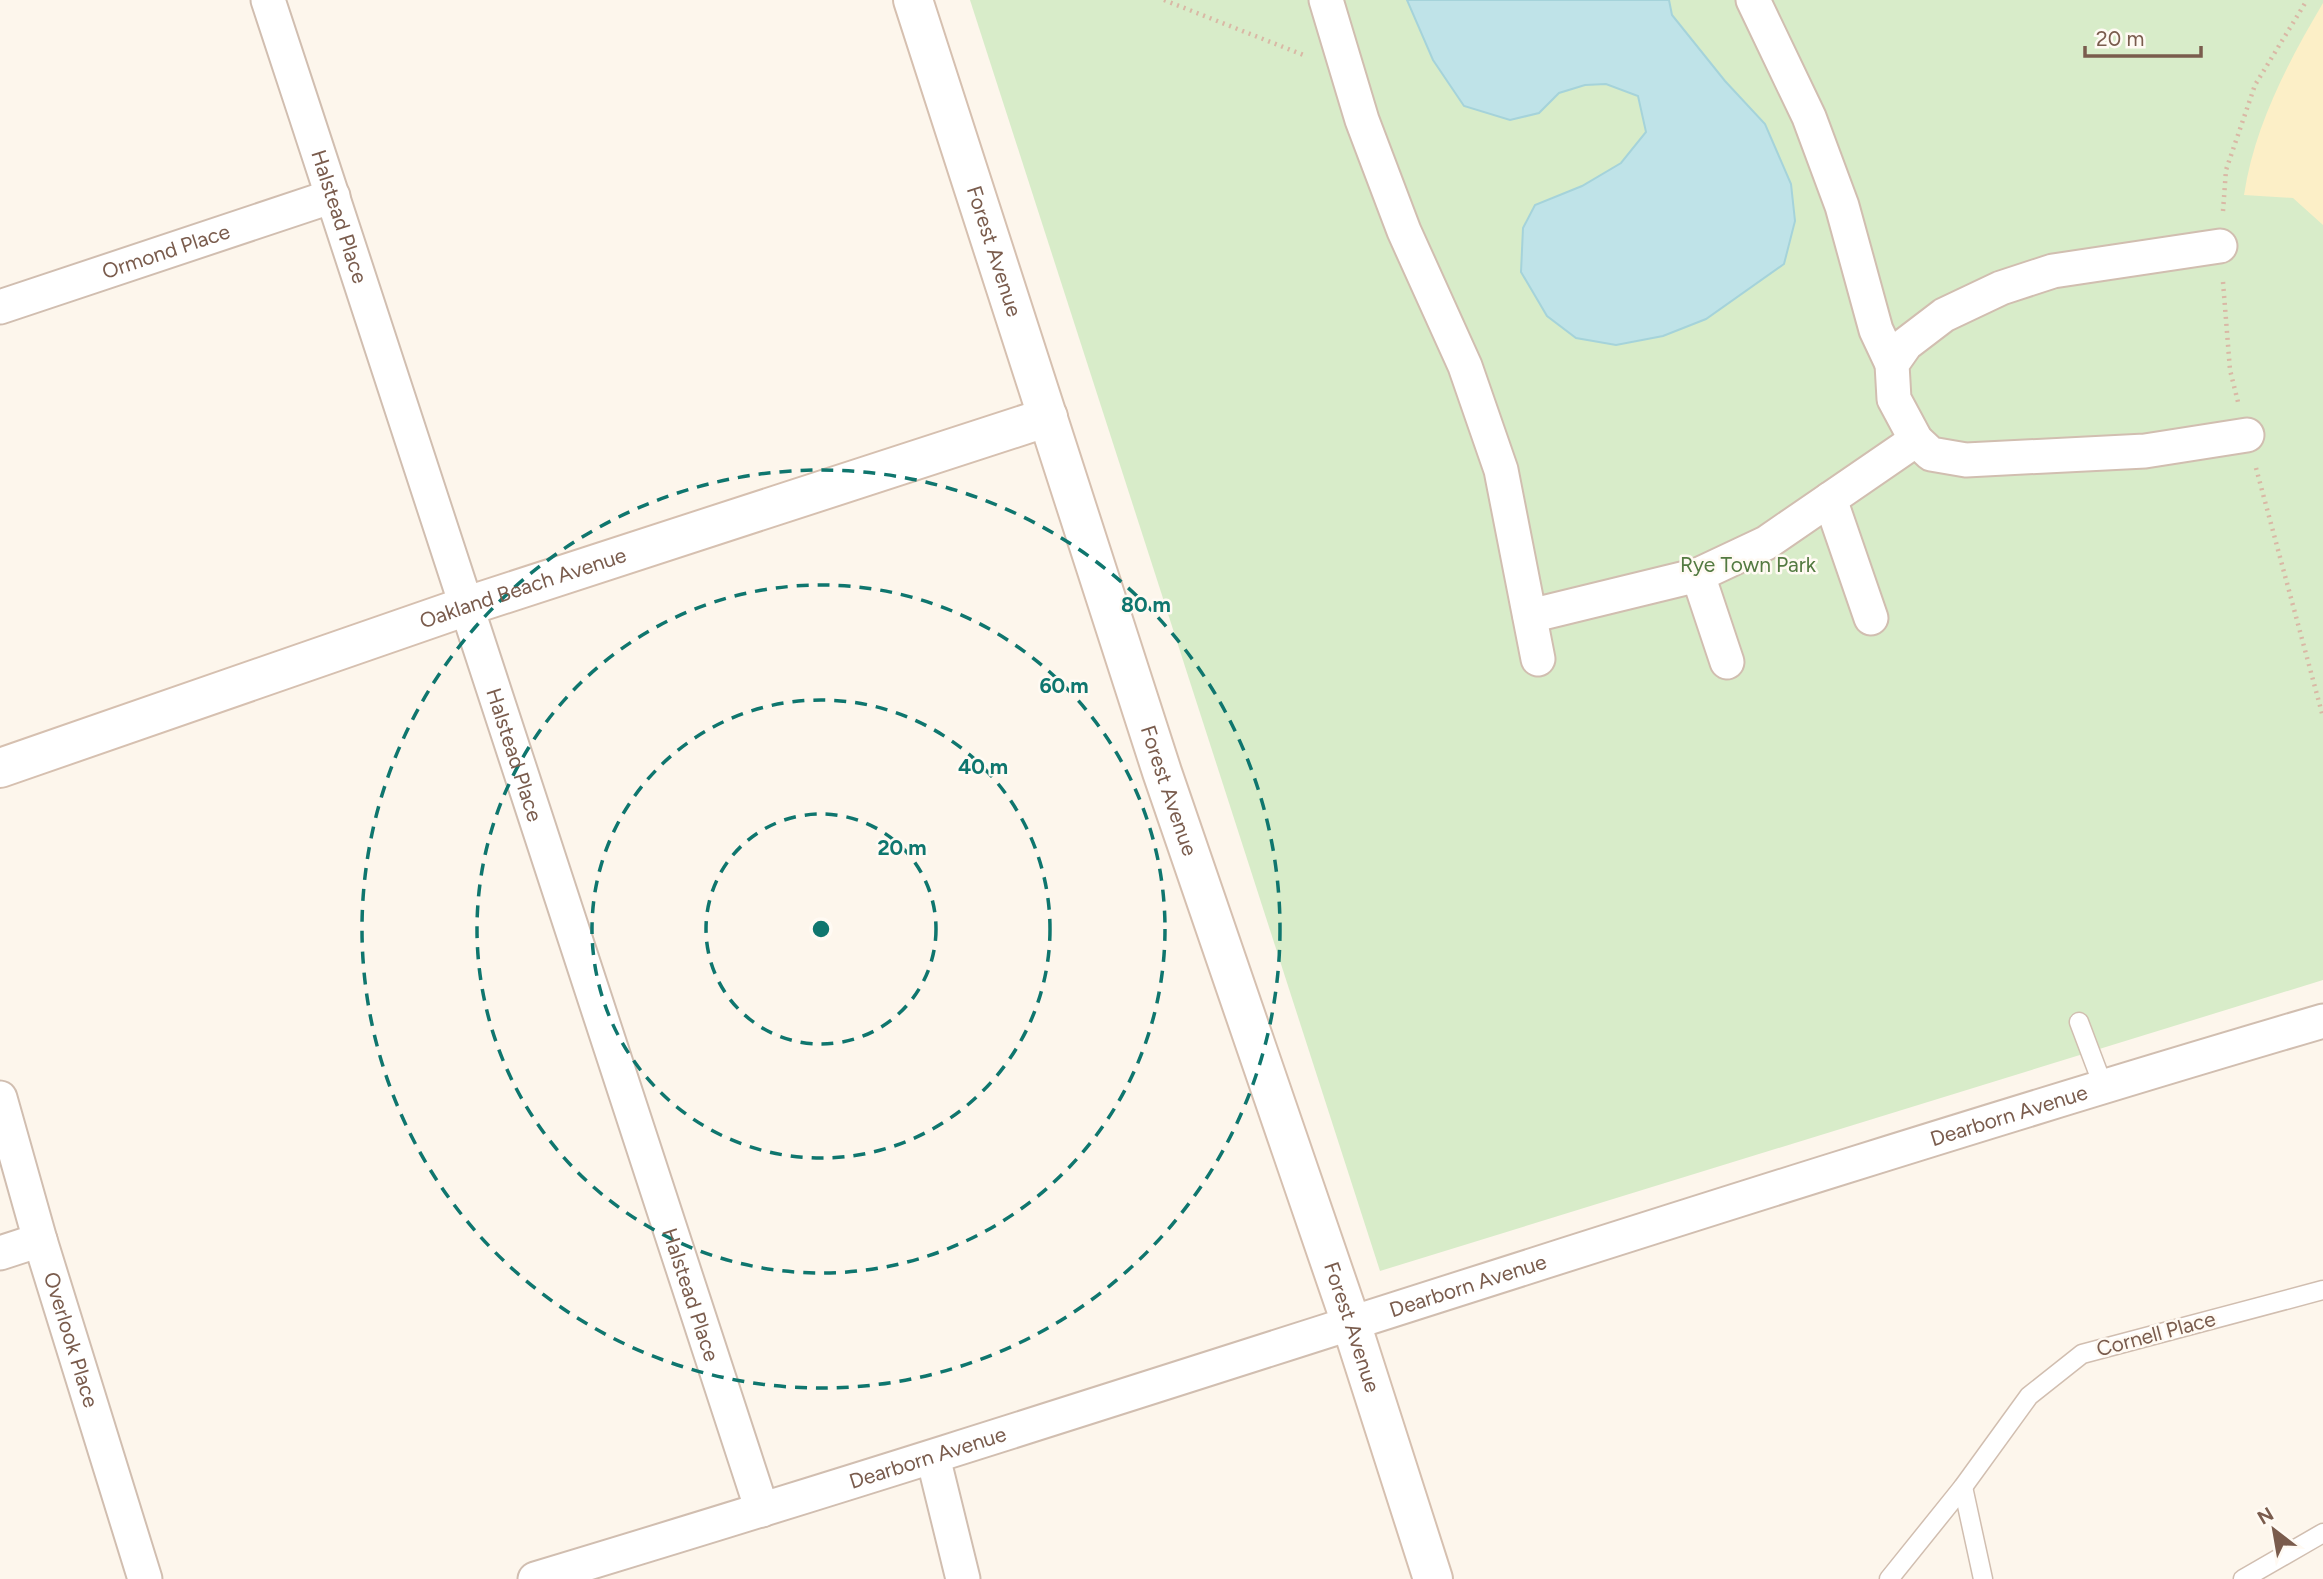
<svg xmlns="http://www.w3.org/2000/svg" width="2323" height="1579" font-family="Figtree,sans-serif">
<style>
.green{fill:#d8ecc9}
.sand{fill:#fcefc7}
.water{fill:#bfe3e8;stroke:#a5d3da;stroke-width:2}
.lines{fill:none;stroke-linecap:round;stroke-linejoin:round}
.lane-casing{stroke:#d1beb0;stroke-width:21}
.street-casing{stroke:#d1beb0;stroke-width:37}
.secondary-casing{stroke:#d6c0b0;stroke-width:42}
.path{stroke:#d9b8a5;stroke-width:4.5;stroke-dasharray:2 5;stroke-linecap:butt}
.lane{stroke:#fff;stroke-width:18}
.street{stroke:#fff;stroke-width:33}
.secondary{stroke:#fff;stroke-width:38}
.ring{fill:none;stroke:#0f766e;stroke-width:3.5;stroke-dasharray:12 9}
.labels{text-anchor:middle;stroke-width:5;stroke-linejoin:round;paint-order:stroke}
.street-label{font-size:21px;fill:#7a5c4d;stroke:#fffaf3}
.park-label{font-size:21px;fill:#537a41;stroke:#fffaf3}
.centre{fill:#0f766e;stroke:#fffaf3;stroke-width:3.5}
.ring-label{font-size:21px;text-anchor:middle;font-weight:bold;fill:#0f766e;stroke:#fffaf3;stroke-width:5;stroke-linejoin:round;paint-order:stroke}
</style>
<rect width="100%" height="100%" fill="#fdf6ec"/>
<path class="green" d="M970,0H2323V980L1380,1271Z"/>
<path class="sand" d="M2323,3V225L2293,198L2244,195C2254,127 2288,62 2323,3Z"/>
<path class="water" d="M1407,0H1669L1672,15L1725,81L1765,124L1791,184L1795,221L1784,264L1706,319L1663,336L1616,345L1576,338L1547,316L1521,272L1523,228L1535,205L1582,186L1621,163L1646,132L1638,96L1606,84L1585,85L1559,93L1539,113L1510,120L1464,106L1433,60Z"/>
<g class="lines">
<defs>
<g id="lane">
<path d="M2079,1022L2099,1075L2106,1085"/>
<path d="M1963,1487L1983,1579"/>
<path d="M1889,1579L1963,1487L2029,1396L2082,1354L2323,1290"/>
<path d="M2243,1579L2323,1533"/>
</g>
<g id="street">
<path id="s1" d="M268,0C434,503 594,1008 762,1510"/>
<path d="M1326,0L1362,120L1404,231L1465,366L1501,470L1538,659"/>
<path d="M1753,0L1809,117L1842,206L1876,330L1892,364"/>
<path d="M2220,246L2053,271L2001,288L1944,315L1906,344L1892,364L1894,399L1916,440L1931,454L1966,460L2145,451L2247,435"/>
<path id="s2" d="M0,307L333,196"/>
<path d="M1830,499L1871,618"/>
<path d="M1530,616L1698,575"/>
<path d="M1727,662L1698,575L1766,543L1916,440"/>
<path id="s3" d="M0,1098L40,1240L145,1579"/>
<path d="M0,1253L40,1240"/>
<path d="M933,1457L963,1579"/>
<path id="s4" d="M535,1579C1133,1399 1724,1197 2323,1021"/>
</g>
<g id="secondary">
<path id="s5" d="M913,0L1162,772L1351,1323L1433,1579"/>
<path id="s6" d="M0,768L467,606L1048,417"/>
</g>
</defs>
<use href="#lane" class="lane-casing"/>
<use href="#street" class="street-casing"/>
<use href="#secondary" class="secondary-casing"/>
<g class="path">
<path d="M1164,0L1306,56"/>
<path d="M2223,211L2226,170L2255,85L2307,0"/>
<path d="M2223,282L2230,370L2238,402"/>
<path d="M2256,468L2323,717"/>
</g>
<use href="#lane" class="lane"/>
<use href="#street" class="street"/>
<use href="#secondary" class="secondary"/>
</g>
<g class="ring">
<circle cx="821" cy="929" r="115"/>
<circle cx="821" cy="929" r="229"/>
<circle cx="821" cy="929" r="344"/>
<circle cx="821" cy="929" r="459"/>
</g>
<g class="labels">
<g class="street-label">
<text dy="7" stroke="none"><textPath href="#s1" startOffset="228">Halstead Place</textPath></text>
<text dy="7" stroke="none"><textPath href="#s5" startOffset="264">Forest Avenue</textPath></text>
<text dy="7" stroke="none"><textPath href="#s2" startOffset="175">Ormond Place</textPath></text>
<text dy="7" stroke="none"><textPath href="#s6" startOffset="553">Oakland Beach Avenue</textPath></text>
<text dy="7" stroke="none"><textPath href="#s1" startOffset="794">Halstead Place</textPath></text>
<text dy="7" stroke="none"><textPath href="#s5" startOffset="831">Forest Avenue</textPath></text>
<text dy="7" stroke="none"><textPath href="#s4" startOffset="1545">Dearborn Avenue</textPath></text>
<text dy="7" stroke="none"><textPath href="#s4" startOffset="978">Dearborn Avenue</textPath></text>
<text dy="7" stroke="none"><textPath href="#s1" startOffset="1362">Halstead Place</textPath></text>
<text dy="7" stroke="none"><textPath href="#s5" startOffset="1398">Forest Avenue</textPath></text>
<text transform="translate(2156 1334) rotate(-15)" y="7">Cornell Place</text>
<text dy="7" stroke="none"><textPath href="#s3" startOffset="252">Overlook Place</textPath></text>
<text dy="7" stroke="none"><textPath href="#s4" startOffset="411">Dearborn Avenue</textPath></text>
</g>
<g class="park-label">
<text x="1748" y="572">Rye Town Park</text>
</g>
</g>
<circle cx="821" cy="929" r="10" class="centre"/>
<g class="ring-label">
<text x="1146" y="612">80 m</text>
<text x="1064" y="693">60 m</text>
<text x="983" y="774">40 m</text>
<text x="902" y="855">20 m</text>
</g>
<g transform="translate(2274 1530) rotate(329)" stroke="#fffaf3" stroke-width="5" paint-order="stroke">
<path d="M0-5L12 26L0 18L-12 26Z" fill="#7a5c4d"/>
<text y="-10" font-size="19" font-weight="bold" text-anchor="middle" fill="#7a5c4d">N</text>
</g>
<path d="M2085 46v10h116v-10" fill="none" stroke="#7a5c4d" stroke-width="3.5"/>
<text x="2096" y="46" font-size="21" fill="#7a5c4d" stroke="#fffaf3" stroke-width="5" paint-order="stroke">20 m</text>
</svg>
